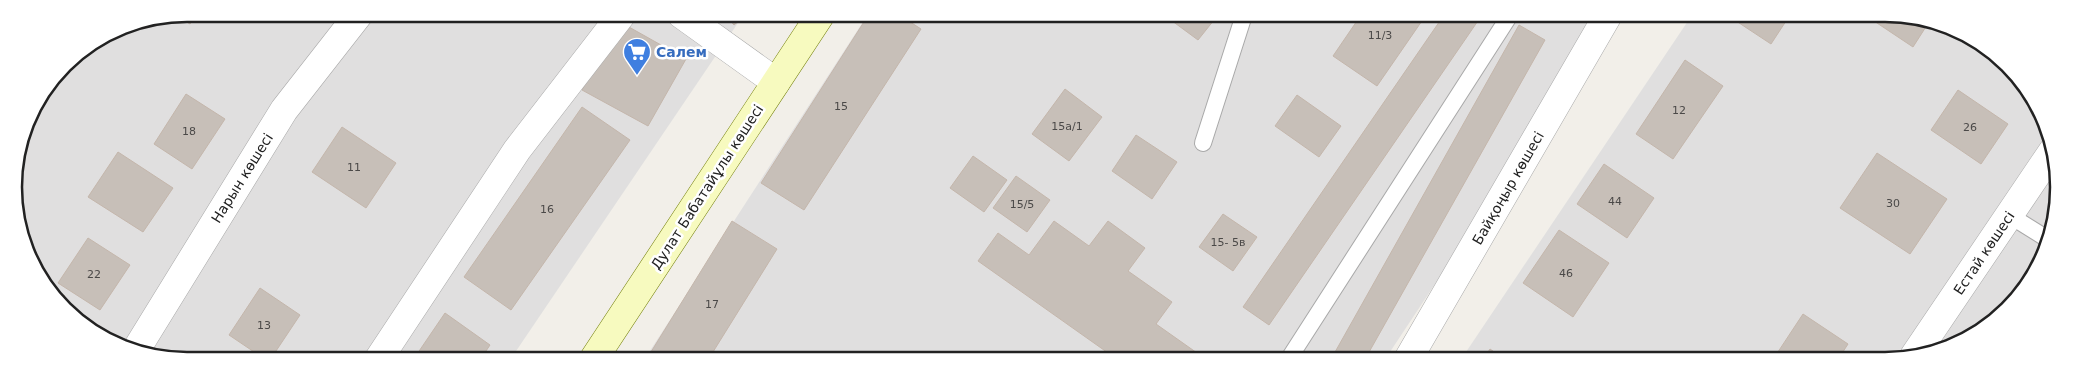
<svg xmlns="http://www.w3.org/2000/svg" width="2073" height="375" font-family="'DejaVu Sans',sans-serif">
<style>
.residential{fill:#e0dfdf}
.building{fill:#c7bfb8;stroke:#c4b6ab}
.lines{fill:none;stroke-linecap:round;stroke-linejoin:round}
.lane-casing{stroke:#a9a9a9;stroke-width:18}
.street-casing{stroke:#a9a9a9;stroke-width:29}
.secondary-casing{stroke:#707d05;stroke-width:29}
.lane{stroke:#fff;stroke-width:16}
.street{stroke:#fff;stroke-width:28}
.secondary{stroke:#f7fabf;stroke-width:28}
.labels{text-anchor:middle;stroke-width:5;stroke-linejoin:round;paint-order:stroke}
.number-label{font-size:11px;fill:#4b4948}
.shop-label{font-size:14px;font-weight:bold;fill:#366cbe;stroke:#fff;text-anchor:start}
.street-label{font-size:14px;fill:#222;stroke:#fff}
.rim{fill:none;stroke:#222;stroke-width:2.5}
</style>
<rect width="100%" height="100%" fill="#f2efe9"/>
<g class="residential">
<path d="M188,14H744L510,360H165L101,338L57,302L23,243L14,176L27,121L65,64L121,27Z"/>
<path d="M868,14L1613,15L1384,361L644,360Z"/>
<path d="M1692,15H1908L1972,37L2023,82L2053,142L2058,210L2041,265L2008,311L1962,343L1897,361H1460Z"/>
</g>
<g class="building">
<path d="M188,14H197L190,24L177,16Z"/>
<path d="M725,14H747L734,25Z"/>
<path d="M869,14H898L921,29L804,210L761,183Z"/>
<path d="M1164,15H1218L1198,40Z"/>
<path d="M1361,15H1426L1377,86L1333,56Z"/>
<path d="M1444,15H1482L1269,325L1243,307Z"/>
<path d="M1727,15H1790L1771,44Z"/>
<path d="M1865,15H1908L1929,22L1913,47Z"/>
<path d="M620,22L686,59L648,126L582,90Z"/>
<path d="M1519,25L1545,40L1364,361H1330Z"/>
<path d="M1685,60L1723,86L1673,159L1636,134Z"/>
<path d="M1065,89L1102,117L1069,161L1032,134Z"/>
<path d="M1958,90L2008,124L1981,164L1931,130Z"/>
<path d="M186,94L225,119L192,169L154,144Z"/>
<path d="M1297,95L1341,126L1319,157L1275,126Z"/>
<path d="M582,107L630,140L511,310L464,277Z"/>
<path d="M342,127L396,163L366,208L312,172Z"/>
<path d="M1136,135L1177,162L1152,199L1112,171Z"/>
<path d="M118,152L173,188L143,232L88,197Z"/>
<path d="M1877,153L1947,199L1910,254L1840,208Z"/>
<path d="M973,156L1007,180L984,212L950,188Z"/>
<path d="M1604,164L1654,198L1627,238L1577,204Z"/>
<path d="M1016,176L1050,200L1027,232L993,208Z"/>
<path d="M1223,214L1257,237L1233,271L1199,247Z"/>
<path d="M732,221L777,249L708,360H646Z"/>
<path d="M1054,221L1089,246L1108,221L1145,248L1128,271L1172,302L1156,324L1207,360H1118L978,261L998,233L1029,255Z"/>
<path d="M1559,230L1609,263L1573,317L1523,283Z"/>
<path d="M88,238L130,265L100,310L58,283Z"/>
<path d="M46,284L65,296L60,304L57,302Z"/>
<path d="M260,288L300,315L270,360H266L229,335Z"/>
<path d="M445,313L490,345L480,360H413Z"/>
<path d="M1803,314L1848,344L1837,361H1772Z"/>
<path d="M1490,349L1507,361H1482Z"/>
</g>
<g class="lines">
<defs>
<g id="lane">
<path d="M1203,143L1244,15"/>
<path d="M2009,215L2049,240"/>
<path d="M1288,360L1510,15"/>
</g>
<g id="street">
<path d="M681,14L776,82"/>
<path d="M136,350L284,110L359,14"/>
<path d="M1914,356L2054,149"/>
<path d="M378,360L517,150L622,14"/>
<path d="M1407,361L1608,15"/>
</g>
<path id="secondary" d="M593,360L821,14"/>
</defs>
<use href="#lane" class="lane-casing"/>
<use href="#street" class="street-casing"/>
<use href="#secondary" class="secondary-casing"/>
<use href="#lane" class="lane"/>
<use href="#street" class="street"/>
<use href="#secondary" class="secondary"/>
</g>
<defs>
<symbol id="supermarket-pin" viewBox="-11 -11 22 30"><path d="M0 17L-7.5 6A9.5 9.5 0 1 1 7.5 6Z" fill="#3f7fe0" stroke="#fff"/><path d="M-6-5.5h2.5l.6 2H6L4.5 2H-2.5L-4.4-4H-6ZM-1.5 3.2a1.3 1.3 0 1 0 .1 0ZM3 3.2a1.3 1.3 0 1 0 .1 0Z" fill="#fff"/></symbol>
</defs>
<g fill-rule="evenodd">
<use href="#supermarket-pin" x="621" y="36" width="32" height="43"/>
</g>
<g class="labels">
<g class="number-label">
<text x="1380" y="39">11/3</text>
<text x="841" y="110">15</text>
<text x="1679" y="114">12</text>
<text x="1067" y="130">15а/1</text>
<text x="1970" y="131">26</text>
<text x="189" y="135">18</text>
<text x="354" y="171">11</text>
<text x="1615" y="205">44</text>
<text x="1893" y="207">30</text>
<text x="1022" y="208">15/5</text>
<text x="547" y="213">16</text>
<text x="1228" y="246">15- 5в</text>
<text x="1566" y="277">46</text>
<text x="94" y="278">22</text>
<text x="712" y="308">17</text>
<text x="264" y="329">13</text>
</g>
<g class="shop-label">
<text x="656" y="57">Салем</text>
</g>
<g class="street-label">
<text transform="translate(242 178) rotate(-58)" y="5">Нарын көшесі</text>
<text transform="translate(707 187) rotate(-57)" y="5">Дулат Бабатайұлы көшесі</text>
<text transform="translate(1508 188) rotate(-60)" y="5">Байқоңыр көшесі</text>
<text transform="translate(1984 253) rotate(-56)" y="5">Естай көшесі</text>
</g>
</g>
<path d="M0 0H2073V375H0ZM187 22H1885A165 165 0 0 1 2050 187V187A165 165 0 0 1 1885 352H187A165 165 0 0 1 22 187V187A165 165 0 0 1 187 22Z" fill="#fff" fill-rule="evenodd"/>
<path class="rim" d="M187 22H1885A165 165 0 0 1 2050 187V187A165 165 0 0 1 1885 352H187A165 165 0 0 1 22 187V187A165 165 0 0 1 187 22Z"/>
</svg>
